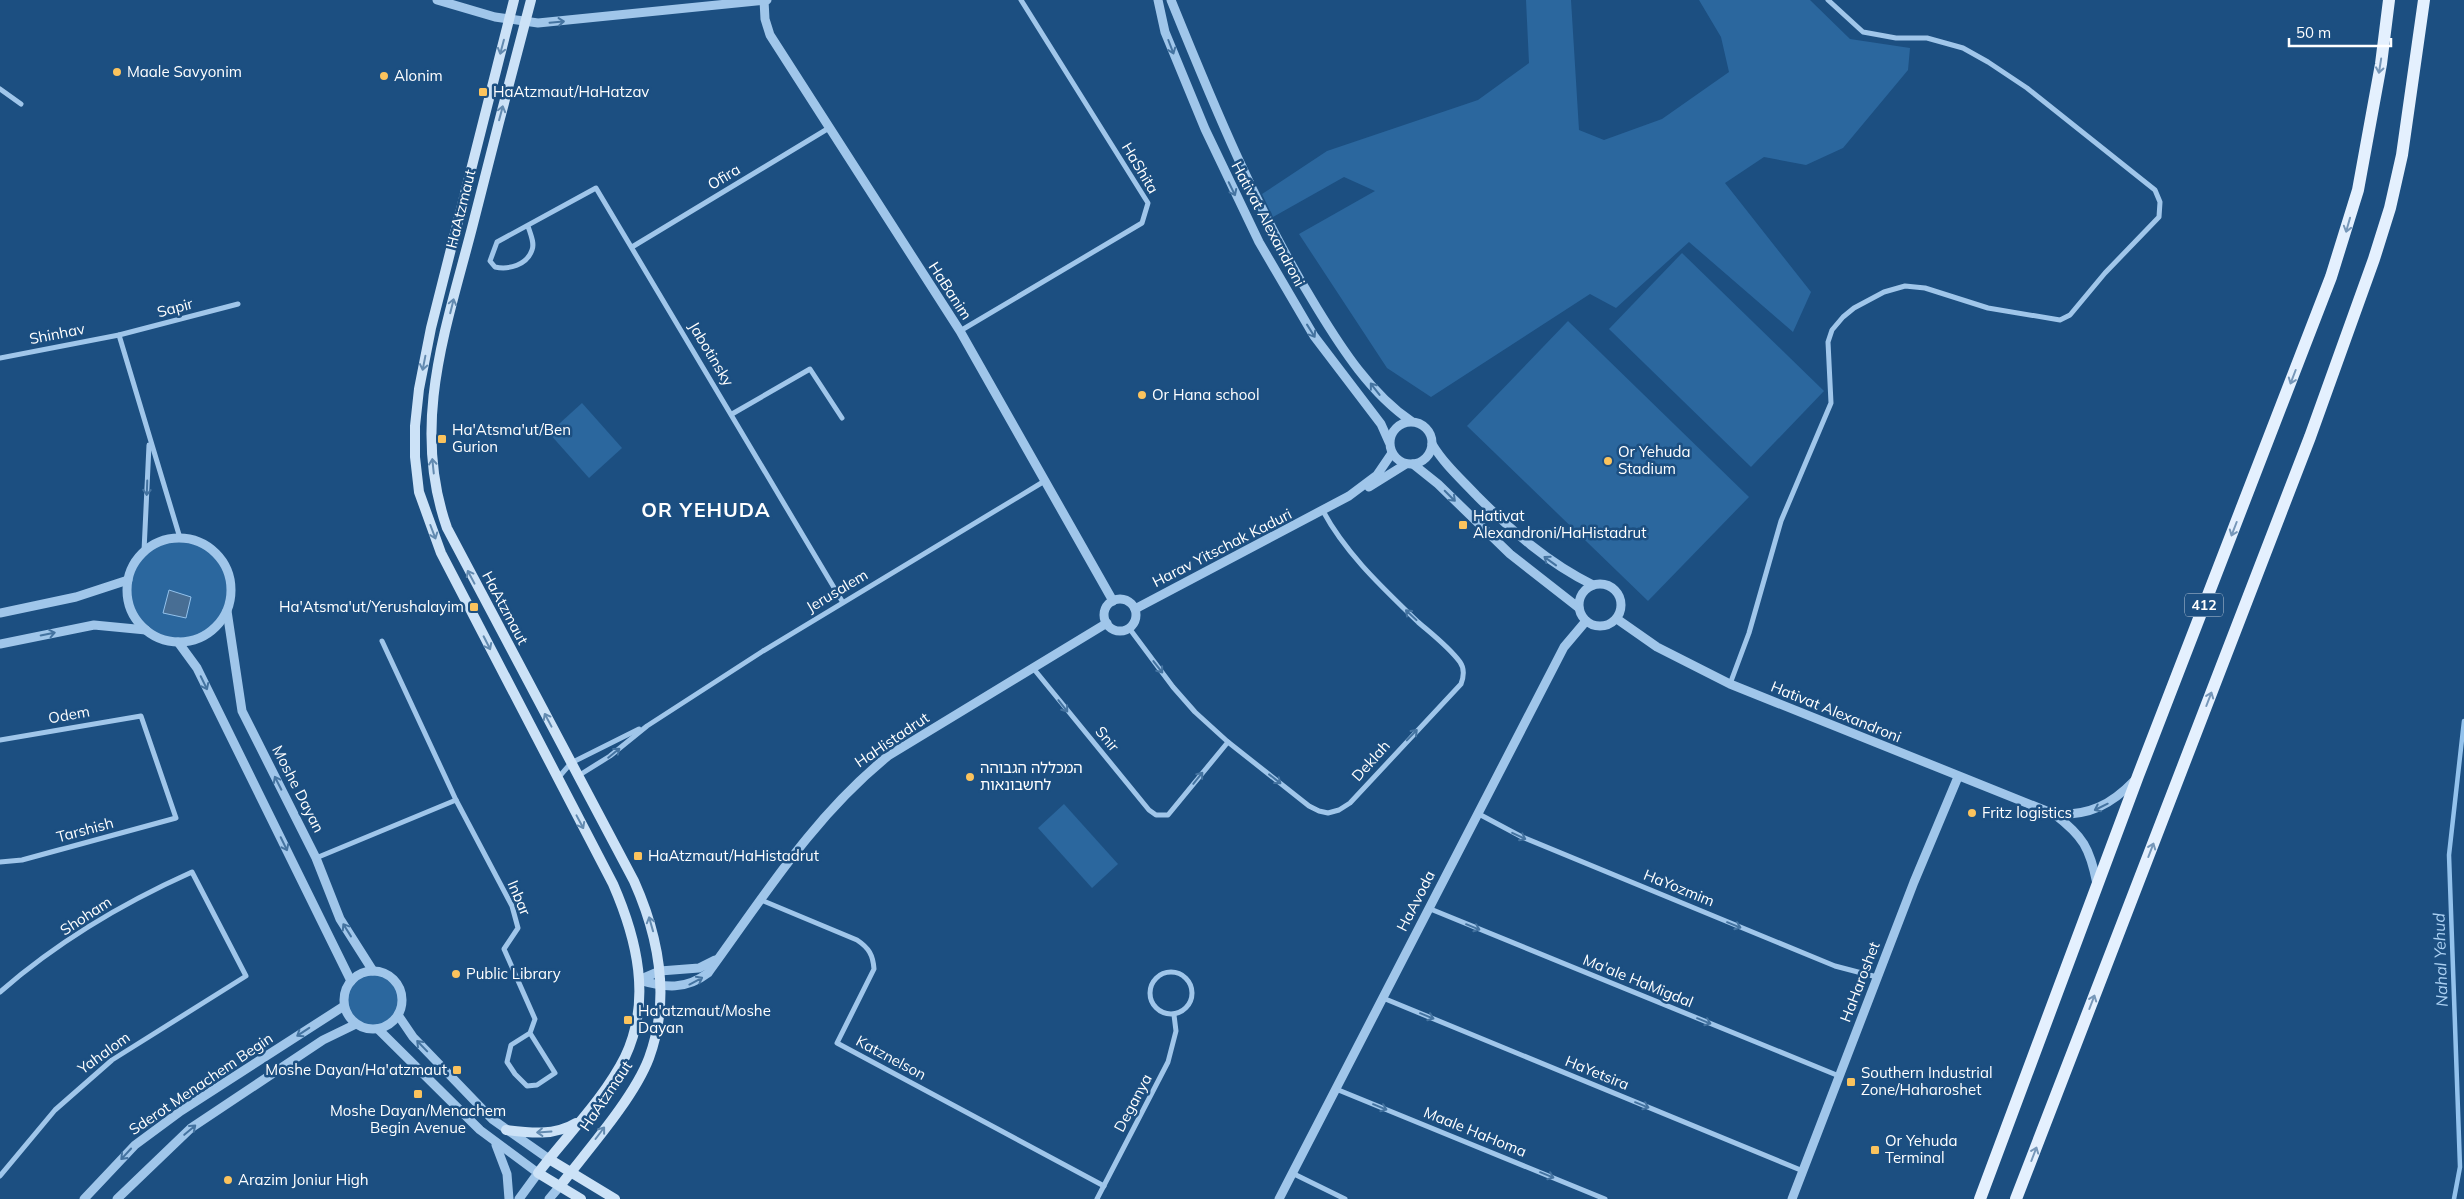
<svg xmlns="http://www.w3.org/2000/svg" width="2464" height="1199" font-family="Mulish,'Noto Sans Hebrew',sans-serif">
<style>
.green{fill:#2b679e}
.water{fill:#486e94;stroke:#93c2ec}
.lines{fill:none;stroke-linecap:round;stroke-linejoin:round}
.stream{stroke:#93c2ec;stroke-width:4.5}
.minor{stroke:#a0c6ea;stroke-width:5}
.tertiary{stroke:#a0c6ea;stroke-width:9}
.secondary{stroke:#cce2f7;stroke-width:10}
.primary{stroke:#e4f0fe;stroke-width:12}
.oneway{stroke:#4473a0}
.oneway2{stroke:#628ab0}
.oneway3{stroke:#7697b9}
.poi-dot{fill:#fbc35d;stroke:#1c4f81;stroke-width:2}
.labels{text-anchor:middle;stroke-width:5;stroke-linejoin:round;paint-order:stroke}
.shield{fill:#1c4f81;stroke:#bbcad9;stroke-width:1}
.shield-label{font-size:14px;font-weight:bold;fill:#fff}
.poi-label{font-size:15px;fill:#fff;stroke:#1c4f81;text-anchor:start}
.street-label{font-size:15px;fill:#fff;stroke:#1c4f81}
.water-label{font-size:16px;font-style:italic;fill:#abd0f2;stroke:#1c4f81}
.district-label{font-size:20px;font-weight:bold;letter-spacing:1px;fill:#fff;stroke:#1c4f81}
</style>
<rect width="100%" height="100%" fill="#1c4f81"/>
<g class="green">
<path d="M1526,0H1571L1579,130L1604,140L1662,119L1729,72L1721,37L1699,0H1810L1850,39L1910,48L1908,70L1843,148L1806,165L1764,157L1725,183L1811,292L1793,332L1689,242L1616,308L1590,294L1431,397L1387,368L1299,234L1375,191L1344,177L1273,217L1262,194L1327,151L1478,100L1529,63Z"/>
<path d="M1682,253L1824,391L1751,467L1609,329Z"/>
<path d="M1568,321L1749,497L1648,601L1467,426Z"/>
<path d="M582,403L622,448L589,478L549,433Z"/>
<circle cx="179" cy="590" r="50"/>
<path d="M1064,804L1118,864L1092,888L1038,828Z"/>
<circle cx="373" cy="1000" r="27"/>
</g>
<path class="water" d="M169,590L191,597L186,618L163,613Z"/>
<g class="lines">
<path class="stream" d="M2454,1199L2460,1167L2449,855L2464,721"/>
<g class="minor">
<path d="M0,89L21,104"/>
<path d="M528,226C530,233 535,243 532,250C527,265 509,270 495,267L490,261L497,242L596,188L842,601"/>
<path d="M632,247L829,128"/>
<path d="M960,331L1142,223L1148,203L1021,0"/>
<path d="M119,335L180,538"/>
<path d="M0,358L119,335L238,304"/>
<path d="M732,414L810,369L842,418"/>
<path d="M144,551L149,445"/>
<path d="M1129,628L1173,687L1195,712L1228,742L1309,806L1319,811L1328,813L1339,810L1350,803L1461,684C1464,676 1465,669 1460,662C1449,647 1432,634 1418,622C1383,588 1346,554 1323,511"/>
<path d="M382,641L456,800L512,906L518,928L504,949L535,1019L530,1033L511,1045L507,1062L515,1074L527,1086L537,1085L555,1073L530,1033"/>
<path d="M1033,668L1149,810L1156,815H1168L1228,742"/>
<path d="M1730,684L1749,633L1781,521L1831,403L1828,342L1832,330L1843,317L1854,308L1884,292L1905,286L1925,288L1988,308L2060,320L2070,315L2105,273L2159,217L2160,202L2155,190L2027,88L1988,62L1963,48L1927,38H1896L1863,32L1828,0"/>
<path d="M0,740L141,716L176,818L22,860L0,862"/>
<path d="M578,776L610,756L647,726L763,651L1043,482"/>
<path d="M558,778L571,763L639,729"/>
<path d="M1477,813L1522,837L1835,966L1877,977"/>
<path d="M316,858L456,800"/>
<path d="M761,900L857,940C869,948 873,955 874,969L837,1043L1104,1186"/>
<path d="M1428,908L1839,1076"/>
<circle cx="1171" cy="993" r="21"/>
<path d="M0,992C56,943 125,902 192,872L246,976L112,1060L55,1110L0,1176"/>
<path d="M1383,998L1803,1171"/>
<path d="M1336,1089L1605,1199"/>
<path d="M1292,1173L1345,1199"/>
<path d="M1097,1199L1168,1062L1176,1031L1174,1015"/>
</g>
<g class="tertiary">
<path d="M437,0L495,17L538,23L767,0"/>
<path d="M764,0L765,19L770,35L960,331L1113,601"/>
<path d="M1158,0L1165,32L1205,129L1259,242L1314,336L1381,424L1389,442"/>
<path d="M1171,0C1214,106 1257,211 1317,308C1342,349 1371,394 1411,421"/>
<circle cx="1411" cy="443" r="21"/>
<path d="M1432,444C1444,464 1461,479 1477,496C1512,531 1548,563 1593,585"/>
<path d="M1413,464L1438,484L1510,554L1579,608"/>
<path d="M1369,487L1406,464"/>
<circle cx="179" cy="590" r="52"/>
<circle cx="1600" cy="605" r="21"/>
<circle cx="1120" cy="615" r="16"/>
<path d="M1135,609L1349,496L1377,475L1392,453"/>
<path d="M227,611L242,711L316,858L340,919L373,971"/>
<path d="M0,613L76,597L128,580"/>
<path d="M1617,619L1657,647L1730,684L2054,814C2083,836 2090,848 2097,884"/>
<path d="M178,642L197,668L351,981"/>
<path d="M0,644L94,625L146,630"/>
<path d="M2054,814C2089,816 2111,805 2135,780"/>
<circle cx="373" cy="1000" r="29"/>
<path d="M639,980C665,988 686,990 708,973C765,895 812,818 888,756L1107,623"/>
<path d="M639,980L660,971L699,968L715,960"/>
<path d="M398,1015L413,1037L492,1119L549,1159"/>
<path d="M378,1029L480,1130L538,1173L519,1199"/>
<path d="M496,1145L507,1174L509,1199"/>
<path d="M84,1199L135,1145L181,1111L344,1006"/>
<path d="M117,1199L191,1128L323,1040L356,1024"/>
<path d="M549,1199L560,1186"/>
<path d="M1279,1199L1564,647L1586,621"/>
<path d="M1792,1199L1914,882L1958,777"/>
</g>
<g class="secondary">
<path d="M514,0L431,328L419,389L415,426V457L419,492L441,553L613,884C637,939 652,1000 625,1057C604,1099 567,1135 538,1173L581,1199"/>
<path d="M531,0C511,75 492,149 473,224C447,326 410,423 447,528L634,881C659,937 671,998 649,1058C634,1098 587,1151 560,1186"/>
<path d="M506,1130C530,1133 555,1136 576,1123"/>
<path d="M549,1159L615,1199"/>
</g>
<g class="primary">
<path d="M1980,1199L2138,776L2331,277L2358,190L2381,64L2389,0"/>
<path d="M2016,1199L2310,437L2374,259L2390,208L2402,155L2424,0"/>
</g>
</g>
<defs><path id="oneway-shaft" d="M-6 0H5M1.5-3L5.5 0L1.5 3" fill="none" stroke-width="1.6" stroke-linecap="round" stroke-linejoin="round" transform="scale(1.25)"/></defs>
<g class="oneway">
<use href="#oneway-shaft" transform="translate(557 22) rotate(-5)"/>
<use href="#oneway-shaft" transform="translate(1171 47) rotate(69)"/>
<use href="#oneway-shaft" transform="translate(1232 189) rotate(64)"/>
<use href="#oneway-shaft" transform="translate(1311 331) rotate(58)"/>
<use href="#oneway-shaft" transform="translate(1375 389) rotate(-128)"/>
<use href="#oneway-shaft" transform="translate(147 488) rotate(92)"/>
<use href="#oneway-shaft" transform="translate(1450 496) rotate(45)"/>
<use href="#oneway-shaft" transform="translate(1550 561) rotate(-144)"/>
<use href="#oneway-shaft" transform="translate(1411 615) rotate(-137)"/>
<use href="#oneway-shaft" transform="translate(48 634) rotate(-11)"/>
<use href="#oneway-shaft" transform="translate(1158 667) rotate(52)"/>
<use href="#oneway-shaft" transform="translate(204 683) rotate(64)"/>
<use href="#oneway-shaft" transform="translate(1063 706) rotate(52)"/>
<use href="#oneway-shaft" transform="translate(1412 735) rotate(-46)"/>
<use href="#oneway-shaft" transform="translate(614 753) rotate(-39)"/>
<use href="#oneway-shaft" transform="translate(1198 778) rotate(-51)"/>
<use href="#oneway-shaft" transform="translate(1275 779) rotate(38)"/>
<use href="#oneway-shaft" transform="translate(278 783) rotate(-117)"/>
<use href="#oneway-shaft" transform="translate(2101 807) rotate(154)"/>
<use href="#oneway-shaft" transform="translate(1519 836) rotate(25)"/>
<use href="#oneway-shaft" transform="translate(284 844) rotate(64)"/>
<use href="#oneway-shaft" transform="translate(1734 925) rotate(22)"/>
<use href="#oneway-shaft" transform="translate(1473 927) rotate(22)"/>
<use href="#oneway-shaft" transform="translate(347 930) rotate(-122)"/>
<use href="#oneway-shaft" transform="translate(696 981) rotate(-28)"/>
<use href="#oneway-shaft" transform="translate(1427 1016) rotate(22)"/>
<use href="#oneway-shaft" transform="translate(1704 1021) rotate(22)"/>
<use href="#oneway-shaft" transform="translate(303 1032) rotate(147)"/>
<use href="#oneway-shaft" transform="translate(422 1046) rotate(-134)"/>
<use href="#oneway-shaft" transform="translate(1642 1105) rotate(22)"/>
<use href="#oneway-shaft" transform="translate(1380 1107) rotate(22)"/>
<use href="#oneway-shaft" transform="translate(190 1130) rotate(-40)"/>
<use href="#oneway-shaft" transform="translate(126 1154) rotate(133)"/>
<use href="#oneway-shaft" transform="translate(1547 1175) rotate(22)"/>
</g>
<g class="oneway2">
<use href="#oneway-shaft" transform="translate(502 47) rotate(105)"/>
<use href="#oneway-shaft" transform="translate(501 113) rotate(-75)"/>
<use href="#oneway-shaft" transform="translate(452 306) rotate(-76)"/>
<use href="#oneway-shaft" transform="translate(424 363) rotate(101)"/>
<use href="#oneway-shaft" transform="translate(433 466) rotate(-96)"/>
<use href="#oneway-shaft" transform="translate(433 532) rotate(69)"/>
<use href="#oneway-shaft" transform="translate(471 577) rotate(-118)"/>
<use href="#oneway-shaft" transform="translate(487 643) rotate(63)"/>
<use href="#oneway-shaft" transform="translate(548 720) rotate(-118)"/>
<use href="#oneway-shaft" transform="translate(580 822) rotate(62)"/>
<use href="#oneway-shaft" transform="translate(651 924) rotate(-106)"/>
<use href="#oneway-shaft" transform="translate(544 1132) rotate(176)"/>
<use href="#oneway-shaft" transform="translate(600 1133) rotate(-53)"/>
</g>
<g class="oneway3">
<use href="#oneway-shaft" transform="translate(2380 66) rotate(99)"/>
<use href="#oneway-shaft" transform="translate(2348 225) rotate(106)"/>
<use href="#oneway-shaft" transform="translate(2293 377) rotate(111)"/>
<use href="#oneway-shaft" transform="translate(2234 529) rotate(111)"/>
<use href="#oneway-shaft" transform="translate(2209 699) rotate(-69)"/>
<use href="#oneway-shaft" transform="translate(2151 850) rotate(-69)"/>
<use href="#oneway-shaft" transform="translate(2092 1002) rotate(-69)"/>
<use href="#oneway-shaft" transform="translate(2034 1154) rotate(-69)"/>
</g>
<g class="poi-dot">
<circle cx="117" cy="72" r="5"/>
<circle cx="384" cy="76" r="5"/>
<rect x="478" y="87" width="10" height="10" rx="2.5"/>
<circle cx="1142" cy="395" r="5"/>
<rect x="437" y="434" width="10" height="10" rx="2.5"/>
<circle cx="1608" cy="461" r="5"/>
<rect x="1458" y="520" width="10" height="10" rx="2.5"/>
<rect x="469" y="602" width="10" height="10" rx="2.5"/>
<circle cx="970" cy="777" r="5"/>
<circle cx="1972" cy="813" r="5"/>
<rect x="633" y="851" width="10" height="10" rx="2.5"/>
<circle cx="456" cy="974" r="5"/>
<rect x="623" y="1015" width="10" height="10" rx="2.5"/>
<rect x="452" y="1065" width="10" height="10" rx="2.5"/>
<rect x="1846" y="1077" width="10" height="10" rx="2.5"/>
<rect x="413" y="1089" width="10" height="10" rx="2.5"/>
<rect x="1870" y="1145" width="10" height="10" rx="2.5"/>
<circle cx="228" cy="1180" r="5"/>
</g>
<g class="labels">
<rect class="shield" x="2185" y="593.5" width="38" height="23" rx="4"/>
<g class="shield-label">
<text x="2204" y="610">412</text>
</g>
<g class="poi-label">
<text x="127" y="77">Maale Savyonim</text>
<text x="394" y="81">Alonim</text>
<text x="493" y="97">HaAtzmaut/HaHatzav</text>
<text x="1152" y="400">Or Hana school</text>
<text x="452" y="435">Ha'Atsma'ut/Ben<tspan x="452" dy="17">Gurion</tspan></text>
<text x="1618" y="457">Or Yehuda<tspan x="1618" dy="17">Stadium</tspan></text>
<text x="1473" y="521">Hativat<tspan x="1473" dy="17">Alexandroni/HaHistadrut</tspan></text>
<text x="464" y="612" text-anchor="end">Ha'Atsma'ut/Yerushalayim</text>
<text x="980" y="773">המכללה הגבוהה<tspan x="980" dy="17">לחשבונאות</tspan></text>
<text x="1982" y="818">Fritz logistics</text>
<text x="648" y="861">HaAtzmaut/HaHistadrut</text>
<text x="466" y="979">Public Library</text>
<text x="638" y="1016">Ha'atzmaut/Moshe<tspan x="638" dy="17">Dayan</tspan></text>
<text x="447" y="1075" text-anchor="end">Moshe Dayan/Ha'atzmaut</text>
<text x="1861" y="1078">Southern Industrial<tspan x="1861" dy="17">Zone/Haharoshet</tspan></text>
<text x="418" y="1116" text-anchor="middle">Moshe Dayan/Menachem<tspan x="418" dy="17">Begin Avenue</tspan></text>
<text x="1885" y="1146">Or Yehuda<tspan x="1885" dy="17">Terminal</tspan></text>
<text x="238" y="1185">Arazim Joniur High</text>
</g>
<g class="street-label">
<text transform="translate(1140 168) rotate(59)" y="5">HaShita</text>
<text transform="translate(724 177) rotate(-31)" y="5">Ofira</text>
<text transform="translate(461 209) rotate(-76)" y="5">HaAtzmaut</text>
<text transform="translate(1268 224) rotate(62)" y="5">Hativat Alexandroni</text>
<text transform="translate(950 291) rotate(57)" y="5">HaBanim</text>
<text transform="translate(175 308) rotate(-15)" y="5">Sapir</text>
<text transform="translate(57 334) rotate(-11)" y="5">Shinhav</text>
<text transform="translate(711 354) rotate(59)" y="5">Jabotinsky</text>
<text transform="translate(1222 548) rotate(-27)" y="5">Harav Yitschak Kaduri</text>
<text transform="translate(837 591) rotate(-31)" y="5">Jerusalem</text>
<text transform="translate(505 608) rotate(62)" y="5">HaAtzmaut</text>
<text transform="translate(1836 712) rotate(22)" y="5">Hativat Alexandroni</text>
<text transform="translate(69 715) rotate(-10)" y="5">Odem</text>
<text transform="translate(1107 739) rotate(50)" y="5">Snir</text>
<text transform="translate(892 740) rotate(-34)" y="5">HaHistadrut</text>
<text transform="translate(1371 761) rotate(-48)" y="5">Deklah</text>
<text transform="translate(298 789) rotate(63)" y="5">Moshe Dayan</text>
<text transform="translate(85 830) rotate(-15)" y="5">Tarshish</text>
<text transform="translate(1679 888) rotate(22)" y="5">HaYozmim</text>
<text transform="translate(519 898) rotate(67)" y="5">Inbar</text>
<text transform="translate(1416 901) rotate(-63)" y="5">HaAvoda</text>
<text transform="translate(86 916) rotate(-33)" y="5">Shoham</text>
<text transform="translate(1638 981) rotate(22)" y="5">Ma'ale HaMigdal</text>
<text transform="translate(1860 982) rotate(-69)" y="5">HaHaroshet</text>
<text transform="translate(104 1053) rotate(-36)" y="5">Yahalom</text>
<text transform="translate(891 1058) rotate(28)" y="5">Katznelson</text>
<text transform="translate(1597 1073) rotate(22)" y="5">HaYetsira</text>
<text transform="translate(201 1084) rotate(-34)" y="5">Sderot Menachem Begin</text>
<text transform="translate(606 1096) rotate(-56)" y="5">HaAtzmaut</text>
<text transform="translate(1133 1103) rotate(-62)" y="5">Deganya</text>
<text transform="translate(1475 1132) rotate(22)" y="5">Maale HaHoma</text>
</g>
<g class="water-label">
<text transform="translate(2440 960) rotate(-92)" y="6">Nahal Yehud</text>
</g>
<g class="district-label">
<text x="706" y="517">OR YEHUDA</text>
</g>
</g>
<path d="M2289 38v8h102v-8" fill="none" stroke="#ffffff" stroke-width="2.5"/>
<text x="2296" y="38" font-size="15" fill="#ffffff" stroke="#1c4f81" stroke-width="4" paint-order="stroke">50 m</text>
</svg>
